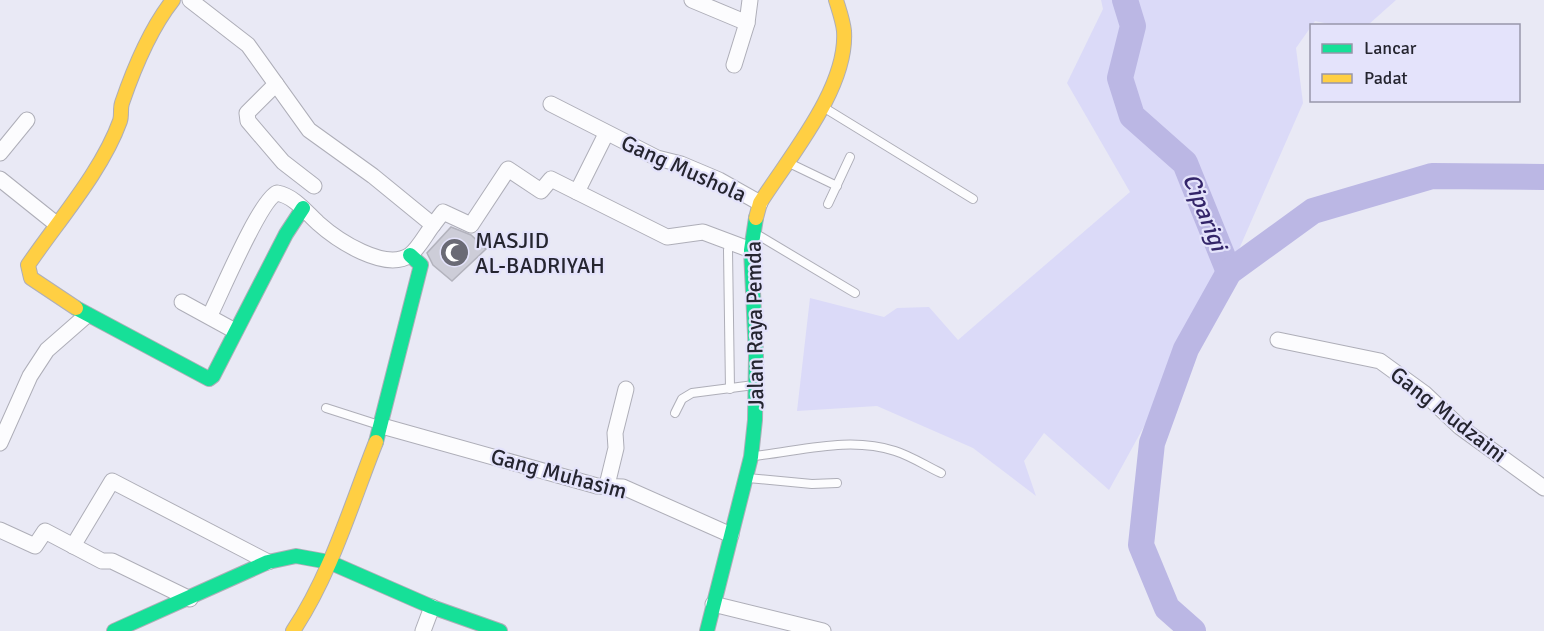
<svg xmlns="http://www.w3.org/2000/svg" width="1544" height="631" font-family="Signika,sans-serif">
<style>
.green{fill:#dbdaf8}
.lines{fill:none;stroke-linecap:round;stroke-linejoin:round}
.river{stroke:#bbb7e4;stroke-width:26}
.building{fill:#cdcdd8;stroke:#b3b3bd;stroke-width:1.5}
.lane-casing{stroke:#aeaeb8;stroke-width:10}
.street-casing{stroke:#aeaeb8;stroke-width:17}
.fast-casing{stroke:#aeaeb8;stroke-width:16}
.slow-casing{stroke:#aeaeb8;stroke-width:16}
.lane{stroke:#fcfcfe;stroke-width:8}
.street{stroke:#fcfcfe;stroke-width:15}
.fast{stroke:#16e098;stroke-width:14}
.slow{stroke:#ffcf43;stroke-width:14}
.labels{text-anchor:middle;stroke-width:4.5;stroke-linejoin:round;paint-order:stroke}
.street-label{font-size:22px;fill:#252530;stroke:#e4e3fb}
.poi-label{font-size:22px;fill:#252530;stroke:#e4e3fb;text-anchor:start}
.water-label{font-size:24px;font-style:italic;fill:#332569;stroke:#e4e3fb}
</style>
<rect width="100%" height="100%" fill="#e9e9f5"/>
<path class="green" d="M1101,0H1396L1368,25H1333L1315,21L1296,48L1303,103L1229,272L1109,490L1044,433L1024,461L1036,496L973,448L877,406L797,411L810,298L884,317L897,308L929,307L958,340L1130,192L1067,83L1103,9Z"/>
<g class="lines">
<g class="river">
<path d="M1125,0L1133,26L1120,78L1132,116L1185,163L1229,272"/>
<path d="M1193,631L1167,608L1141,545L1152,443L1186,349L1229,272L1313,211L1432,176L1544,177"/>
</g>
</g>
<path class="building" d="M451,227L471,235L486,249L452,281L433,265L427,253Z"/>
<g class="lines">
<defs>
<g id="lane">
<path d="M823,107L973,199"/>
<path d="M787,162L837,186"/>
<path d="M828,204L850,157"/>
<path d="M753,232L855,293"/>
<path d="M728,250L730,389"/>
<path d="M326,408L379,425"/>
<path d="M675,413L682,399L692,393L754,385"/>
<path d="M754,456C801,451 849,436 895,451C911,456 926,466 941,473"/>
<path d="M748,478L812,484L837,483"/>
</g>
<g id="street">
<path d="M190,0L248,45L309,130L373,176L433,225C426,234 419,248 410,255C385,272 337,240 318,223C306,212 294,196 277,193C260,200 222,291 211,313"/>
<path d="M692,0L747,23"/>
<path d="M734,65L747,23L750,0"/>
<path d="M276,84L247,113L248,121L283,162L314,186"/>
<path d="M551,104L657,158L681,164L719,180L760,203"/>
<path d="M0,153L27,120"/>
<path d="M0,179L55,223"/>
<path d="M577,192L667,237L703,232L751,250"/>
<path d="M433,225L443,212L471,225L508,169L541,191L551,179L577,192L606,134"/>
<path d="M182,302L235,331"/>
<path d="M1278,340L1380,361L1424,393L1460,427L1544,488"/>
<path d="M382,426L597,486L623,487L731,535"/>
<path d="M0,443L30,376L47,350L87,315"/>
<path d="M607,485L616,448L615,433L626,389"/>
<path d="M0,530L35,546L45,531L102,561H112L190,599"/>
<path d="M73,546L112,481L268,562"/>
<path d="M713,604L823,631"/>
<path d="M423,631L432,607"/>
</g>
<g id="fast">
<path d="M76,308L209,379L213,376L286,234L303,208"/>
<path d="M376,442L421,265L410,255"/>
<path d="M114,631L268,562L296,556L329,562L432,607L500,631"/>
<path d="M707,631L751,457L755,420L756,355L751,250L756,218"/>
</g>
<g id="slow">
<path d="M756,218L760,203C789,157 848,88 844,31C843,21 839,10 836,0"/>
<path d="M76,308L31,278L28,265C58,221 102,171 120,121C122,115 120,109 122,103C134,68 150,29 173,0"/>
<path d="M293,631C331,574 351,505 376,442"/>
</g>
</defs>
<use href="#lane" class="lane-casing"/>
<use href="#street" class="street-casing"/>
<use href="#fast" class="fast-casing"/>
<use href="#slow" class="slow-casing"/>
<use href="#lane" class="lane"/>
<use href="#street" class="street"/>
<use href="#fast" class="fast"/>
<use href="#slow" class="slow"/>
</g>
<defs>
<symbol id="mosque-disc" viewBox="-11 -11 22 22"><circle r="9.5" fill="#6a6a75" stroke="#e4e3fb"/><path d="M3.5-4.9A6 6 0 1 0 3.5 4.9A5 5 0 1 1 3.5-4.9Z" fill="#fff"/></symbol>
</defs>
<g fill-rule="evenodd">
<use href="#mosque-disc" x="438" y="236" width="33" height="33"/>
</g>
<g class="labels">
<g class="street-label">
<text transform="translate(684 168) rotate(24)" y="8">Gang Mushola</text>
<text transform="translate(754 325) rotate(-91)" y="8">Jalan Raya Pemda</text>
<text transform="translate(1449 414) rotate(38)" y="8">Gang Mudzaini</text>
<text transform="translate(559 473) rotate(15)" y="8">Gang Muhasim</text>
</g>
<g class="poi-label">
<text x="475" y="248">MASJID<tspan x="475" dy="25">AL-BADRIYAH</tspan></text>
</g>
<g class="water-label">
<text transform="translate(1205 212) rotate(68)" y="8">Ciparigi</text>
</g>
</g>
<rect x="1310" y="24" width="210" height="78" fill="#e4e3fb" stroke="#9897aa" stroke-width="1.5"/>
<rect x="1322" y="44" width="30" height="9" fill="#16e098" stroke="#9897aa" stroke-width="1.5"/>
<text x="1364" y="54" font-size="18" fill="#252530">Lancar</text>
<rect x="1322" y="74" width="30" height="9" fill="#ffcf43" stroke="#9897aa" stroke-width="1.5"/>
<text x="1364" y="84" font-size="18" fill="#252530">Padat</text>
</svg>
